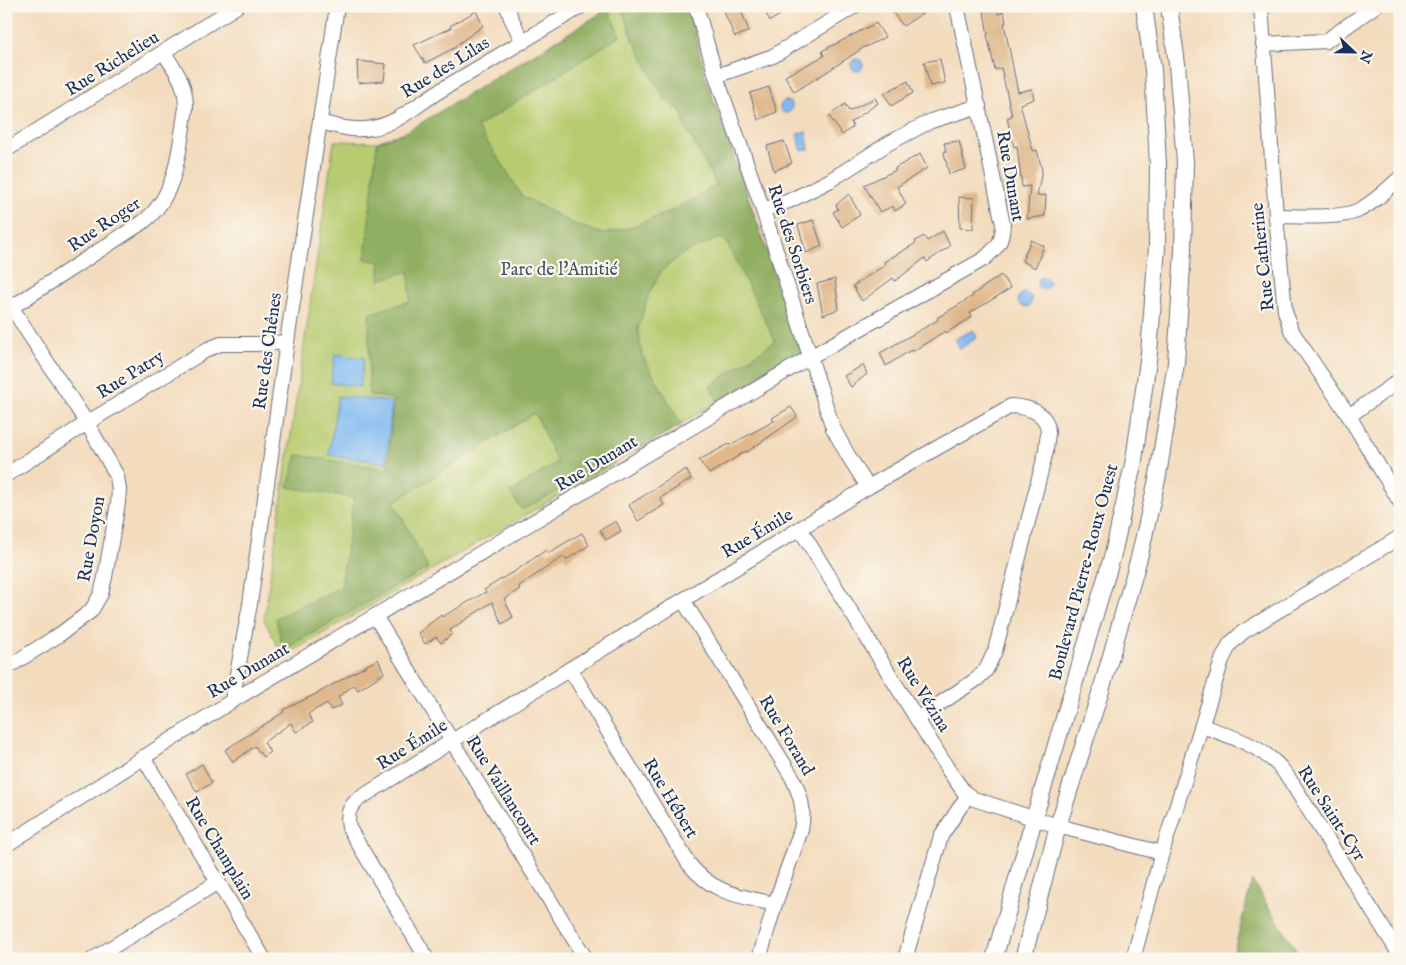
<svg xmlns="http://www.w3.org/2000/svg" width="1406" height="965" font-family="'IM FELL English',serif">
<style>
.green{fill:#b7cb6f;stroke:#697d66}
.forest{fill:#91af62;stroke:#566f60}
.water{fill:#81baf2;stroke:#4e74a8}
.building{fill:#dfb78b}
.lines{fill:none;stroke-linecap:round;stroke-linejoin:round}
.minor-casing{stroke:#676c7f;stroke-width:16}
.major-casing{stroke:#676c7f;stroke-width:18}
.minor{stroke:#fff;stroke-width:14}
.major{stroke:#fff;stroke-width:16}
.labels{text-anchor:middle;stroke-width:4.5;stroke-linejoin:round;paint-order:stroke}
.street-label{font-size:18px;fill:#1b2f5e;stroke:#fbf7ec}
.park-label{font-size:18px;fill:#425662;stroke:#fbf7ec}
</style>
<rect width="100%" height="100%" fill="#fbf7ec"/>
<filter id="ink" filterUnits="userSpaceOnUse"><feTurbulence type="fractalNoise" baseFrequency=".02" numOctaves="2"/><feDisplacementMap in="SourceGraphic" scale="10" xChannelSelector="R" yChannelSelector="G"/><feConvolveMatrix kernelMatrix="1 2 1 2 8 2 1 2 1" color-interpolation-filters="sRGB"/></filter>
<filter id="wash" filterUnits="userSpaceOnUse"><feTurbulence type="fractalNoise" baseFrequency=".0096" numOctaves="4" result="noise"/><feDisplacementMap in="SourceGraphic" scale="20" xChannelSelector="R" yChannelSelector="G"/><feGaussianBlur stdDeviation="1.12" result="paint"/><feColorMatrix in="noise" values="0 0 0 0 0 0 0 0 0 0 0 0 0 0 0 0 0 1.4 0 .05"/><feComposite in="paint" operator="in"/></filter>
<g filter="url(#wash)">
<rect width="100%" height="100%" fill="#f3dcbd"/>
<path class="green" d="M613,6H689L705,76L804,355L718,402L283,657L264,619L334,141L377,142L408,131Z"/>
<g class="forest">
<path d="M621,6H689L705,76L804,355L718,402L710,386L775,341L726,241L719,238L684,253L662,270L649,294L638,329L642,355L682,425L522,510L510,493L557,462L535,413L394,502L428,568L283,650L276,618L341,587L354,498L288,487L297,455L388,469L393,399L369,395V314L410,301L409,271L380,280V262L365,259L377,142L408,131L608,9L620,36L477,127L501,162L522,196L572,223L603,234L631,227L674,210L716,185L708,168L684,125L682,112L665,100L633,39Z"/>
<path d="M1252,881L1302,959H1232Z"/>
</g>
<g class="water">
<circle cx="857" cy="65" r="6"/>
<circle cx="786" cy="107" r="6"/>
<path d="M806,131L809,149L802,151L797,134Z"/>
<circle cx="1043" cy="283" r="6"/>
<circle cx="1025" cy="300" r="7"/>
<path d="M973,330L977,337L960,349L955,339Z"/>
<path d="M335,354L364,358L360,387L331,383Z"/>
<path d="M338,396L392,402L386,463L329,455Z"/>
</g>
<g id="blocks">
<g class="building">
<path d="M728,6H739L749,31L735,37L723,9Z"/>
<path d="M762,6H795L770,21Z"/>
<path d="M901,6H934L903,26L892,11Z"/>
<path d="M983,6H997L998,14L1004,12L1006,23H1004L1018,92L1032,89L1034,99L1020,104L1033,151L1037,150L1042,170L1037,196L1046,195L1045,216L1027,219L1030,186L1022,187L1017,146L1014,147L1007,118L1012,116L1001,68L995,70L987,35H988Z"/>
<path d="M476,11L483,26L455,46L456,47L425,63L414,45L451,28L450,26Z"/>
<path d="M876,23L885,37L866,47V46L825,73L794,92L785,76L824,56L822,51Z"/>
<path d="M940,59L945,83L930,86L924,62Z"/>
<path d="M357,61L386,64L384,81L358,83Z"/>
<path d="M908,81L913,93L891,106L884,93Z"/>
<path d="M769,87L777,112L758,120L750,93Z"/>
<path d="M875,98L878,103L851,122L853,127L842,135L829,116L845,104L849,111Z"/>
<path d="M784,141L792,163L774,171L767,146Z"/>
<path d="M959,141L966,169L949,174L944,152L946,151L944,143Z"/>
<path d="M920,154L927,168L897,187L906,204L895,211L893,206L880,212L864,185L896,170L895,168Z"/>
<path d="M849,194L860,215L842,227L833,212L838,209L836,205Z"/>
<path d="M959,197L974,198L973,229L960,228Z"/>
<path d="M813,220L822,246L806,253L798,225Z"/>
<path d="M943,231L950,246L927,262L925,258L895,281L893,278L862,301L853,286L885,265L884,262L916,243L915,241L924,236L927,241Z"/>
<path d="M1031,240L1044,246L1035,268L1022,261Z"/>
<path d="M1001,275L1011,288L970,313L972,317L946,333L945,331L912,352L911,350L886,366L880,353L938,320L937,318L973,296L972,295Z"/>
<path d="M835,279L839,309L823,315L817,284Z"/>
<path d="M863,365L867,374L851,387L844,376Z"/>
<path d="M791,407L797,416L796,418L747,452L746,451L709,474L699,460L729,444L730,445L774,421L772,418Z"/>
<path d="M686,469L691,479L660,498L664,505L638,521L629,505Z"/>
<path d="M616,521L621,531L606,540L600,530Z"/>
<path d="M582,533L589,545L566,560L564,556L519,586L520,589L504,599L513,617L502,624L492,602L450,630L452,634L441,643L436,637L425,644L418,633L441,615L442,617L486,592L484,590L511,573V574L546,550L548,553Z"/>
<path d="M378,659L384,673L358,690L354,685L338,697L342,705L331,710L327,703L308,714L313,722L296,732L291,723L264,742L270,752L263,757L255,746L233,762L225,750L284,712L283,710L318,693Z"/>
<path d="M202,764L212,783L197,792L186,774Z"/>
</g>
</g>
</g>
<g filter="url(#ink)">
<use href="#blocks" fill-opacity="0" stroke="#676c7f" stroke-width="1"/>
<g class="lines">
<defs>
<g id="minor">
<path d="M507,6L511,18L523,42"/>
<path d="M696,6L716,76L763,210L833,428L849,457L868,487"/>
<path d="M1261,6L1276,216L1285,311L1291,330L1349,416L1400,502"/>
<path d="M1263,44L1326,41L1375,6"/>
<path d="M716,76L773,56L855,6"/>
<path d="M320,122C336,126 355,132 372,128C398,124 419,103 441,90C488,62 535,34 582,6"/>
<path d="M6,150L237,6"/>
<path d="M763,210L789,201L829,181L889,143L931,121L979,106"/>
<path d="M1276,216C1297,216 1339,219 1357,211C1373,204 1386,190 1400,178"/>
<path d="M6,311L143,222C178,196 179,147 186,108C186,83 177,73 164,53"/>
<path d="M1349,416L1400,380"/>
<path d="M6,475L87,423L208,349L221,344H257L287,342"/>
<path d="M800,529L949,771L964,792L974,799L1058,826L1162,853"/>
<path d="M683,600L792,777C801,796 805,809 801,830L775,904L759,959"/>
<path d="M375,616L586,959"/>
<path d="M6,668L59,635L91,611L101,594L105,577L118,503L119,490L117,476L104,453L87,423L12,308"/>
<path d="M570,669L689,864C713,894 740,896 775,904"/>
<path d="M232,701L250,604L287,342L337,6"/>
<path d="M1202,726C1230,736 1260,745 1281,768C1286,774 1291,781 1295,788L1400,955"/>
<path d="M143,757L264,959"/>
<path d="M6,845L232,701L810,357L984,259C998,246 1002,244 1003,224L957,6"/>
<path d="M93,959L218,882"/>
<path d="M427,959L349,828C347,816 348,809 357,800L452,741L868,487L1011,406C1026,407 1047,411 1048,431C1048,437 1046,444 1046,451L995,651L986,670L977,679L917,719"/>
<path d="M905,959L941,836L968,795"/>
<path d="M1133,959L1162,853L1222,660L1230,644L1243,632L1400,537"/>
</g>
<g id="major">
<path d="M994,959L1034,819L1113,554L1134,460L1149,353L1157,247L1158,165L1153,70L1144,6"/>
<path d="M1023,959L1058,826L1102,687L1139,558L1158,475L1176,363L1183,250L1185,162L1177,64L1169,6"/>
</g>
</defs>
<use href="#minor" class="minor-casing"/>
<use href="#major" class="major-casing"/>
<use href="#minor" class="minor"/>
<use href="#major" class="major"/>
</g>
</g>
<g class="labels">
<g class="street-label">
<text transform="translate(112 63) rotate(-32)" y="6">Rue Richelieu</text>
<text transform="translate(445 67) rotate(-32)" y="6">Rue des Lilas</text>
<text transform="translate(1011 176) rotate(80)" y="6">Rue Dunant</text>
<text transform="translate(104 224) rotate(-34)" y="6">Rue Roger</text>
<text transform="translate(793 244) rotate(72)" y="6">Rue des Sorbiers</text>
<text transform="translate(1262 257) rotate(-96)" y="6">Rue Catherine</text>
<text transform="translate(267 351) rotate(-82)" y="6">Rue des Chênes</text>
<text transform="translate(130 374) rotate(-32)" y="6">Rue Patry</text>
<text transform="translate(596 463) rotate(-31)" y="6">Rue Dunant</text>
<text transform="translate(757 533) rotate(-31)" y="6">Rue Émile</text>
<text transform="translate(91 539) rotate(-80)" y="6">Rue Doyon</text>
<text transform="translate(1083 572) rotate(-75)" y="6">Boulevard Pierre-Roux Ouest</text>
<text transform="translate(248 670) rotate(-31)" y="6">Rue Dunant</text>
<text transform="translate(924 694) rotate(58)" y="6">Rue Vézina</text>
<text transform="translate(787 735) rotate(59)" y="6">Rue Forand</text>
<text transform="translate(412 744) rotate(-32)" y="6">Rue Émile</text>
<text transform="translate(504 790) rotate(58)" y="6">Rue Vaillancourt</text>
<text transform="translate(671 798) rotate(59)" y="6">Rue Hébert</text>
<text transform="translate(1332 813) rotate(57)" y="6">Rue Saint-Cyr</text>
<text transform="translate(220 848) rotate(59)" y="6">Rue Champlain</text>
</g>
<g class="park-label">
<text x="559" y="275">Parc de l'Amitié</text>
</g>
</g>
<rect width="1406" height="965" fill="none" stroke="#fbf7ec" stroke-width="25"/>
<g transform="translate(1354 52) rotate(112)" stroke="#fbf7ec" stroke-width="4" paint-order="stroke">
<path d="M0-4L9 19L0 12L-9 19Z" fill="#1b2f5e"/>
<text y="-8" font-size="14" font-weight="bold" text-anchor="middle" fill="#1b2f5e">N</text>
</g>
</svg>
